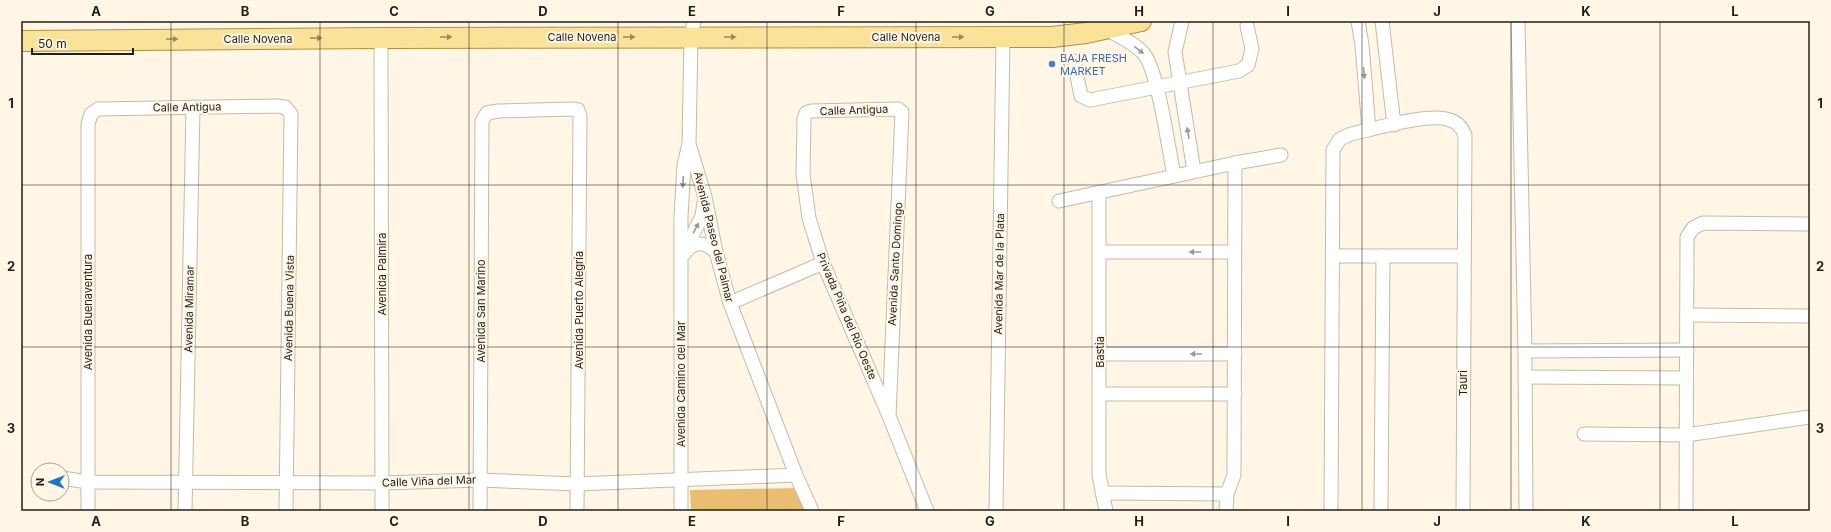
<svg xmlns="http://www.w3.org/2000/svg" width="1831" height="532" font-family="Inter,sans-serif">
<style>
.green{fill:#e9be71}
.lines{fill:none;stroke-linecap:round;stroke-linejoin:round}
.minor-casing{stroke:#c4baa8;stroke-width:15}
.primary-casing{stroke:#ad9140;stroke-width:22}
.minor{stroke:#fff;stroke-width:13}
.primary{stroke:#fae299;stroke-width:20}
.oneway{fill:#998a5f}
.oneway2{fill:#9c9a97}
.grid{fill:none;stroke:#231f18;stroke-width:1;stroke-opacity:0.55}
.shop-dot{fill:#3f7fe0;stroke:#fff6e6;stroke-width:1.5}
.labels{text-anchor:middle;stroke-width:4;stroke-linejoin:round;paint-order:stroke}
.street-label{font-size:11px;fill:#231f18;stroke:#fff6e6}
.shop-label{font-size:11px;fill:#366cbe;stroke:#fff6e6;text-anchor:start}
.neatline{fill:none;stroke:#231f18;stroke-width:1.5}
.grid-label{font-size:13px;text-anchor:middle;font-weight:bold;fill:#231f18}
</style>
<rect width="100%" height="100%" fill="#fff6e6"/>
<path class="green" d="M796,488L805,511H691L690,490Z"/>
<g class="lines">
<defs>
<g id="minor">
<path d="M694,21L691,37L689,144L705,197L716,252L730,303L796,475L812,511"/>
<path d="M1182,21L1175,52L1194,171"/>
<path d="M1358,21L1362,45L1369,130"/>
<path d="M1382,21L1394,125"/>
<path d="M1518,21L1525,351L1526,511"/>
<path d="M1106,29C1118,36 1135,43 1144,54C1158,71 1169,151 1174,176"/>
<path d="M381,38L382,511"/>
<path d="M1074,61L1081,96L1090,100L1239,71L1248,65L1252,49L1247,26"/>
<path d="M1235,163L1281,155"/>
<path d="M1099,193V475L1106,511"/>
<path d="M1059,201L1235,163L1234,475L1227,494L1226,511"/>
<path d="M1100,252H1234"/>
<path d="M685,253C694,240 705,242 716,252"/>
<path d="M683,254L702,216L704,203"/>
<path d="M1332,256H1383"/>
<path d="M730,303L823,263"/>
<path d="M1687,315L1810,316"/>
<path d="M1525,351L1687,350"/>
<path d="M1100,354H1235"/>
<path d="M1525,377L1686,378"/>
<path d="M1100,394H1235"/>
<path d="M889,416L902,112L898,109L811,111L806,113L804,119L803,174L809,218L823,263L889,416L927,511"/>
<path d="M1584,434L1686,435L1810,417"/>
<path d="M62,478L88,482L382,483L480,480L577,484L796,475"/>
<path d="M1102,493L1227,494"/>
<path d="M1686,508L1687,237L1693,228L1703,223L1810,224"/>
<path d="M88,511V124L91,114L98,109L277,106L285,107L291,114L286,511"/>
<path d="M185,511L193,107"/>
<path d="M480,511L482,121L487,113L498,111L572,109L578,110L580,116L577,511"/>
<path d="M681,511V216L684,165L689,144"/>
<path d="M996,511L1003,37"/>
<path d="M1331,511L1333,150L1340,139L1351,134C1374,129 1430,112 1450,120C1458,122 1462,128 1465,135L1463,511"/>
<path d="M1381,511L1383,256H1463"/>
</g>
<path id="primary" d="M21,41L381,38L1052,37L1086,33L1141,21"/>
</defs>
<use href="#minor" class="minor-casing"/>
<use href="#primary" class="primary-casing"/>
<use href="#minor" class="minor"/>
<use href="#primary" class="primary"/>
</g>
<defs><path id="oneway-solid" d="M-6-.8H1V-3.2L6.5 0L1 3.2V.8H-6Z"/></defs>
<g class="oneway">
<use href="#oneway-solid" transform="translate(446 37)"/>
<use href="#oneway-solid" transform="translate(629 37)"/>
<use href="#oneway-solid" transform="translate(730 37)"/>
<use href="#oneway-solid" transform="translate(958 37)"/>
<use href="#oneway-solid" transform="translate(316 38)"/>
<use href="#oneway-solid" transform="translate(172 39)"/>
</g>
<g class="oneway2">
<use href="#oneway-solid" transform="translate(1139 50) rotate(38)"/>
<use href="#oneway-solid" transform="translate(1364 73) rotate(85)"/>
<use href="#oneway-solid" transform="translate(1188 133) rotate(-100)"/>
<use href="#oneway-solid" transform="translate(683 182) rotate(93)"/>
<use href="#oneway-solid" transform="translate(696 228) rotate(-62)"/>
<use href="#oneway-solid" transform="translate(1195 252) rotate(180)"/>
<use href="#oneway-solid" transform="translate(1196 354) rotate(180)"/>
</g>
<path class="grid" d="M171,21V511M320,21V511M469,21V511M618,21V511M767,21V511M916,21V511M1064,21V511M1213,21V511M1362,21V511M1511,21V511M1660,21V511M21,185H1810M21,347H1810"/>
<circle class="shop-dot" cx="1052" cy="64" r="4"/>
<g class="labels">
<g class="street-label">
<text x="582" y="41">Calle Novena</text>
<text x="906" y="41">Calle Novena</text>
<text x="258" y="43">Calle Novena</text>
<text transform="translate(187 107) rotate(-1)" y="4">Calle Antigua</text>
<text transform="translate(854 110) rotate(-2)" y="4">Calle Antigua</text>
<text transform="translate(714 237) rotate(76)" y="4">Avenida Paseo del Palmar</text>
<text transform="translate(895 264) rotate(-87)" y="4">Avenida Santo Domingo</text>
<text transform="translate(382 274) rotate(-90)" y="4">Avenida Palmira</text>
<text transform="translate(999 274) rotate(-89)" y="4">Avenida Mar de la Plata</text>
<text transform="translate(289 308) rotate(-89)" y="4">Avenida Buena Vista</text>
<text transform="translate(189 309) rotate(-89)" y="4">Avenida Miramar</text>
<text transform="translate(579 310) rotate(-90)" y="4">Avenida Puerto Alegría</text>
<text transform="translate(481 311) rotate(-90)" y="4">Avenida San Marino</text>
<text transform="translate(88 312) rotate(-90)" y="4">Avenida Buenaventura</text>
<text transform="translate(847 316) rotate(67)" y="4">Privada Piña del Río Oeste</text>
<text transform="translate(1100 352) rotate(-90)" y="4">Bastia</text>
<text transform="translate(1463 383) rotate(-90)" y="4">Tauri</text>
<text transform="translate(681 384) rotate(-90)" y="4">Avenida Camino del Mar</text>
<text transform="translate(429 481) rotate(-2)" y="4">Calle Viña del Mar</text>
</g>
<g class="shop-label">
<text x="1060" y="62">BAJA FRESH<tspan x="1060" dy="13">MARKET</tspan></text>
</g>
</g>
<rect width="1831" height="532" fill="none" stroke="#fff6e6" stroke-width="44"/>
<g transform="translate(50 482) rotate(270)"><circle r="19" fill="#fff6e6" stroke="#a7a094"/>
<path d="M0-3L7 15L0 10L-7 15Z" fill="#187ac6"/>
<text y="-6" font-size="11" font-weight="bold" text-anchor="middle" fill="#231f18">N</text>
</g>
<path d="M32 48v6h101v-6" fill="none" stroke="#231f18" stroke-width="2"/>
<text x="38" y="48" font-size="12" fill="#231f18" stroke="#fff6e6" stroke-width="3" paint-order="stroke">50 m</text>
<rect x="22" y="22" width="1787" height="488" class="neatline"/>
<g class="grid-label">
<text x="96" y="16">A</text>
<text x="245" y="16">B</text>
<text x="394" y="16">C</text>
<text x="543" y="16">D</text>
<text x="692" y="16">E</text>
<text x="841" y="16">F</text>
<text x="990" y="16">G</text>
<text x="1139" y="16">H</text>
<text x="1288" y="16">I</text>
<text x="1437" y="16">J</text>
<text x="1586" y="16">K</text>
<text x="1735" y="16">L</text>
<text x="11" y="108">1</text>
<text x="1820" y="108">1</text>
<text x="11" y="271">2</text>
<text x="1820" y="271">2</text>
<text x="11" y="433">3</text>
<text x="1820" y="433">3</text>
<text x="96" y="526">A</text>
<text x="245" y="526">B</text>
<text x="394" y="526">C</text>
<text x="543" y="526">D</text>
<text x="692" y="526">E</text>
<text x="841" y="526">F</text>
<text x="990" y="526">G</text>
<text x="1139" y="526">H</text>
<text x="1288" y="526">I</text>
<text x="1437" y="526">J</text>
<text x="1586" y="526">K</text>
<text x="1735" y="526">L</text>
</g>
</svg>
